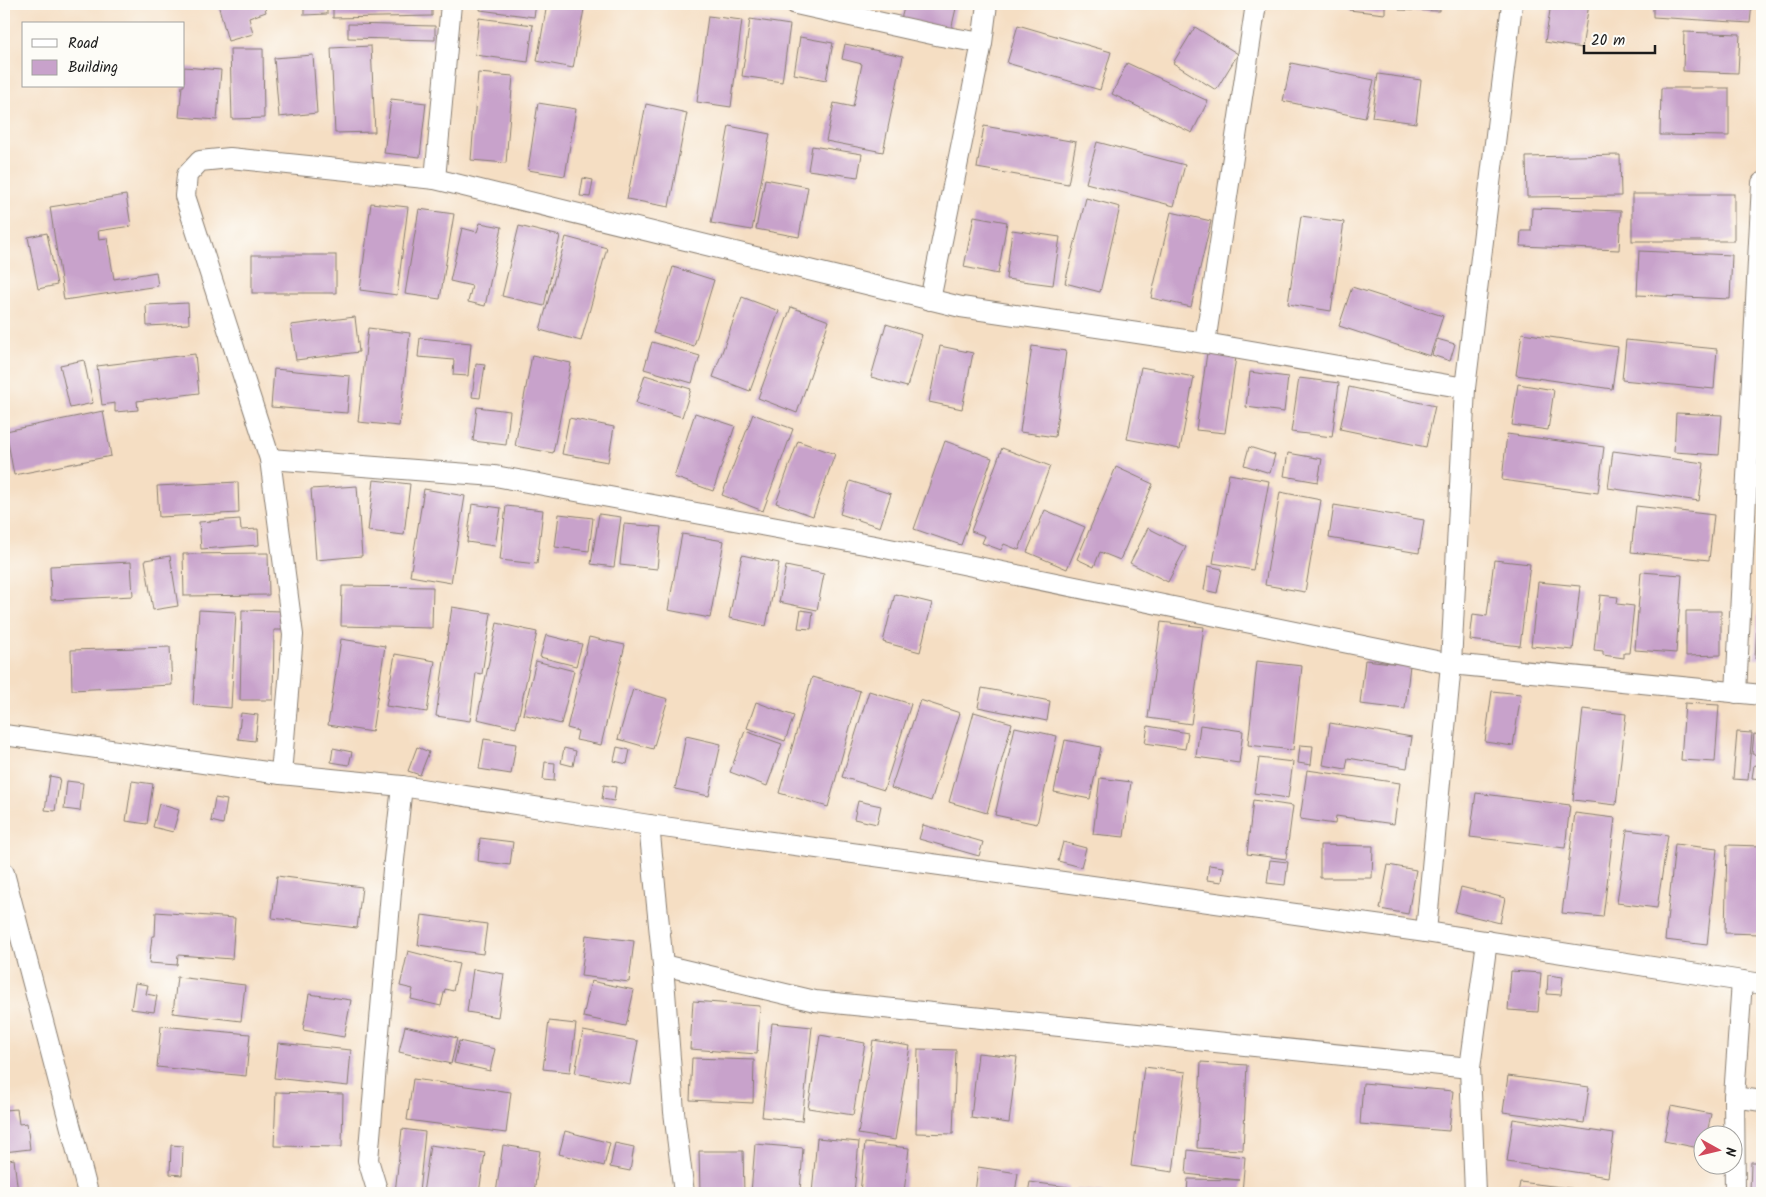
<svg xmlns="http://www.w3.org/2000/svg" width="1766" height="1197" font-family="Kalam,sans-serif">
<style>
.building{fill:#c8a2cb}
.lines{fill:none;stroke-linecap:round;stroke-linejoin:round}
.minor-casing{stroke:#887d70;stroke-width:22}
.minor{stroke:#fff;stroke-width:20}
</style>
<rect width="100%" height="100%" fill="#fdfcf7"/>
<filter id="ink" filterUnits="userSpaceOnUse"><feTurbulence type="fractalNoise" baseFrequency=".02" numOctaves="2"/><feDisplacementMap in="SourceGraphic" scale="10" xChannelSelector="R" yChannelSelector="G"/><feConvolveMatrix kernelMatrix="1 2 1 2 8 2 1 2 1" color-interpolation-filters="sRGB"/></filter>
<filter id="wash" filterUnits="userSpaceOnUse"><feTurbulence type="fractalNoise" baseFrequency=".0096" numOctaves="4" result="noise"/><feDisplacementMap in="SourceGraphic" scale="20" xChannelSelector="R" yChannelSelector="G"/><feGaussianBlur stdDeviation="1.12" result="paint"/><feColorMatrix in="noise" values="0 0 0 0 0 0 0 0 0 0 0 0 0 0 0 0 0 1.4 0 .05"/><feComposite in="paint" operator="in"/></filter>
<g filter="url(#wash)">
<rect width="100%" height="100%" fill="#f5dec3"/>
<g id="blocks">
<g class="building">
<path d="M218,4H264L266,12L249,18L253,34L228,41Z"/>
<path d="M304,4H327V14L304,15Z"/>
<path d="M333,4H432V16L333,18Z"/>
<path d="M481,4H536L534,17L480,10Z"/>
<path d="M547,4H585L573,68L537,61Z"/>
<path d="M905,4H957L951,30L901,19Z"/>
<path d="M1349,4H1385V14L1349,10Z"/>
<path d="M1399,4H1440V11L1399,10Z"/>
<path d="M1551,4H1589L1582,48L1545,42Z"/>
<path d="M1653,4H1752L1750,23L1653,17Z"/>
<path d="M708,16L742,20L731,107L697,102Z"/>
<path d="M479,18L533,25L528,62L475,55Z"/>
<path d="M750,19L790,25L782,82L742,76Z"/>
<path d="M348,24L435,26V40L348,38Z"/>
<path d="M1018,25L1111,52L1100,90L1007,63Z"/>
<path d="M1195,27L1238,54L1216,90L1173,63Z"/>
<path d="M1684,32L1740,34L1738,73L1683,71Z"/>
<path d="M800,37L833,43L826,80L794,74Z"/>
<path d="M845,44L903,56L883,152L826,141L834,103L853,107L862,64L842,59Z"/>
<path d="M371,46L375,132L335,133L331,48Z"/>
<path d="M230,49H263L264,118L232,119Z"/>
<path d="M313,55L317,113L279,117L274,58Z"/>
<path d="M1127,63L1208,101L1192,133L1112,94Z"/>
<path d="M1291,63L1374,80L1365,118L1283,101Z"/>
<path d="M184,67L221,70L217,120L179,117L182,86H184Z"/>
<path d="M478,73L513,76L506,163L471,160Z"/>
<path d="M1378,74L1421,80L1416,123L1372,117Z"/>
<path d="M1661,88H1729V136L1660,135Z"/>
<path d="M391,99L426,103L420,157L384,153Z"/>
<path d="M538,103L576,109L565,176L528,170Z"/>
<path d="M646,104L687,113L669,207L627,199Z"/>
<path d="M729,126L770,134L752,230L711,223Z"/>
<path d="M984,126L1076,142L1068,184L977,168Z"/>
<path d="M1097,142L1185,165L1174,206L1086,183Z"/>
<path d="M812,146L862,154L858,177L808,170Z"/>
<path d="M1620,155L1621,196L1527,197L1526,157Z"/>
<path d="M583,178L593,180L590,197L580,196Z"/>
<path d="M765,179L808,187L799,237L756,229Z"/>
<rect x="1632" y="194" width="102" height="47"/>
<path d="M126,195L131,226L98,231L99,239L107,238L114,279L156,272L158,286L64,300L50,207Z"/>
<path d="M1086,198L1120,207L1100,292L1065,283Z"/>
<path d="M371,203L408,207L397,295L360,290Z"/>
<path d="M1532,208L1621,211L1619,250L1520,246L1521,231H1531Z"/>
<path d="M419,209L454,214L440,299L405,294Z"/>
<path d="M1171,212L1211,221L1191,307L1151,298Z"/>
<path d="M974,216L1007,222L998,274L964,267Z"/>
<path d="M1301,216L1344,222L1331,311L1288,304Z"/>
<path d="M480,223L502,227L485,306L468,302L472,286L450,281L462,228L477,232Z"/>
<path d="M519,226L560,236L544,306L502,296Z"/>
<path d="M1012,230L1060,237L1053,285L1006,279Z"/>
<path d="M47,233L57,285L38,289L28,237Z"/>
<path d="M566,237L607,248L581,341L540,330Z"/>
<path d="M1639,251L1732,255L1730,299L1637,295Z"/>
<rect x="252" y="255" width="84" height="38"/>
<path d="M673,267L714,280L694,346L653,333Z"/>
<path d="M1352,287L1443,316L1430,356L1339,326Z"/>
<path d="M742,297L779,311L750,391L713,377Z"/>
<path d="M188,303L189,324L147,326L146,305Z"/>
<path d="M791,307L829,321L797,413L758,398Z"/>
<path d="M355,317L359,352L296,360L291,325Z"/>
<path d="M886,324L922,335L907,387L871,377Z"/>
<path d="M368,328L410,333L399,426L358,422Z"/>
<path d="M1522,333L1618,347L1612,389L1516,375Z"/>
<path d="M420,338L471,343L468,376L453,375L454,360L418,357Z"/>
<path d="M1437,339L1455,344L1450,361L1432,355Z"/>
<path d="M1626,340L1717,349L1714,389L1622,380Z"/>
<path d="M652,342L700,356L692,383L644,369Z"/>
<path d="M940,346L973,353L962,409L929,402Z"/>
<path d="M1032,346L1066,351L1055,437L1020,432Z"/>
<path d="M1207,353L1236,357L1225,433L1196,430Z"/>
<path d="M195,354L199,393L137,401L138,410L115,412V403L102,405L97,366Z"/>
<path d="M532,355L571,363L553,453L515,446Z"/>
<path d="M84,360L93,403L70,408L60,365Z"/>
<path d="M476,364L485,365L480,398L472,397Z"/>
<path d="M1141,367L1194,377L1180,449L1127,439Z"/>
<path d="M274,369L350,376L347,413L271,407Z"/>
<path d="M1250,372L1288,377L1284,412L1246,407Z"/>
<path d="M645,375L691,389L682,417L636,403Z"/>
<path d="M1299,378L1339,383L1332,437L1291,432Z"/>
<path d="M1518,384L1554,390L1548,430L1512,425Z"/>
<path d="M1349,387L1435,406L1426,447L1340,429Z"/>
<path d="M477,407L510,411L506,445L473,441Z"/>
<path d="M103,411L111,456L14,475L6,431Z"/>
<path d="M695,413L735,426L713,491L674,477Z"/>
<path d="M1676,413L1722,415L1719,455L1674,452Z"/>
<path d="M753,414L793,429L763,511L722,495Z"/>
<path d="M569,418L614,427L608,462L562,454Z"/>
<path d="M1507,434L1604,447L1598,493L1502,480Z"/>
<path d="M798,441L835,454L813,516L776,503Z"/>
<path d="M945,441L992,458L961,545L914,529Z"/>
<path d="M1249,447L1275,455L1270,473L1244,465Z"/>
<path d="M1002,448L1050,466L1019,550L1004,544L1001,550L982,543L985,536L971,531Z"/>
<path d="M1613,451L1704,463L1699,501L1608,488Z"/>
<path d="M1288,453L1322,459L1318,482L1284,476Z"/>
<path d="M1116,467L1153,484L1120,560L1100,552L1094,567L1077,559Z"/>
<path d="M1229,474L1269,481L1253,570L1213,563Z"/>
<path d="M374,480L410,484L404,535L368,531Z"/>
<path d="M850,481L891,494L880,527L840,514Z"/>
<path d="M238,482L239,513L159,517L157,486Z"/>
<path d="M357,486L362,556L316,560L311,489Z"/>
<path d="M424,489L465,496L451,583L410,576Z"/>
<path d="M1280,492L1321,500L1305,592L1265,585Z"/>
<path d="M472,504L501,508L495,546L467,542Z"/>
<path d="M1334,505L1424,520L1419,553L1329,538Z"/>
<path d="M506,506L543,510L537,564L500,560Z"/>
<path d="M1636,506L1714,515L1709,560L1631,552Z"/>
<path d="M1045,510L1085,527L1067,569L1027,552Z"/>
<path d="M559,514L593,518L589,551L555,547Z"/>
<path d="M599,514L621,517L614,567L591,564Z"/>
<path d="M240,519L241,530L258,529L259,545L201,549L199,522Z"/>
<path d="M624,524L661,527L657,569L620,565Z"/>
<path d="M1148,528L1186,547L1168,582L1130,563Z"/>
<path d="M682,534L724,541L710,618L668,610Z"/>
<path d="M268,553L269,595L184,596L183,554Z"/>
<path d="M742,555L779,563L766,626L729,618Z"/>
<path d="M170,556L178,606L153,610L145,560Z"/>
<path d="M1494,560L1530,564L1520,646L1470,640L1473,614L1487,616Z"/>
<path d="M131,562L133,596L51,600L50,566Z"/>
<path d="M786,566L824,574L817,610L779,602Z"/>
<path d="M1208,566L1222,569L1217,593L1204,590Z"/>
<path d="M1641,572L1682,575L1676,653L1635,650Z"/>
<path d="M1538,582L1580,586L1573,650L1531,646Z"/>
<path d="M342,586L433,587L432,628L341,626Z"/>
<path d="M895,594L932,603L920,652L883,642Z"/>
<path d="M1600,595L1618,597L1617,604L1634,606L1629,653H1624V658L1603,655V651L1594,650Z"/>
<path d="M452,607L491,613L482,674L476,673L470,721L436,716Z"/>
<path d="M199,610L236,612L231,708L193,705Z"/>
<path d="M242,610L283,611L282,630H274L273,700H240Z"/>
<path d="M801,610L813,612L811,629L798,628Z"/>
<path d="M1686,611H1721V655L1686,656Z"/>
<path d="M1758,611L1762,612V659H1755Z"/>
<path d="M1161,622L1204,627L1191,724L1148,718Z"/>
<path d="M497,623L537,632L516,728L477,719Z"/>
<path d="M546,635L582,644L576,666L540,657Z"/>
<path d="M589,637L625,645L601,745L576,740L578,731L567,728Z"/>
<path d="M341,639L385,646L372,732L328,725Z"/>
<path d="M170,647L172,685L72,690L71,650Z"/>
<path d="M395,654L435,661L427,712L386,706Z"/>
<path d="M1365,660L1410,665L1405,709L1360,704Z"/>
<path d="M536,661L574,671L561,724L523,714Z"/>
<path d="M1257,661L1302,666L1293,750L1248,745Z"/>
<path d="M812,677L860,691L828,807L779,793Z"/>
<path d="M982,688L1050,701L1047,721L978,707Z"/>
<path d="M633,689L668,699L653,749L618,739Z"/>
<path d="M869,691L911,704L884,790L842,777Z"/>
<path d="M1492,691L1521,694L1513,746L1485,742Z"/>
<path d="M920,700L960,713L931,801L891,788Z"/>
<path d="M756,702L794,716L785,741L747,728Z"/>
<path d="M1685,703L1719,705L1715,762L1681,760Z"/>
<path d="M1583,709L1626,714L1616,805L1573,800Z"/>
<path d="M974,712L1012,723L987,813L949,802Z"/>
<path d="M241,713L258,715L255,741L238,739Z"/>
<path d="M1330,723L1412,737L1407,768L1348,758L1346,769L1323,765Z"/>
<path d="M1200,725L1243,731L1239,763L1196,757Z"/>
<path d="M1148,726L1188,733L1185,749L1145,743Z"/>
<path d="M1015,727L1057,736L1037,824L995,815Z"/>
<path d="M745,731L782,744L767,786L730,772Z"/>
<path d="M1737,732L1752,733L1748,780L1733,779Z"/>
<path d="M1754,734L1762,735V755L1752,754Z"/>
<path d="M686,736L721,744L709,796L675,789Z"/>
<path d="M484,739L516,744L511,774L479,769Z"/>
<path d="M1065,740L1101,747L1090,799L1054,792Z"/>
<path d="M1300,745L1313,746L1311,765L1298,763Z"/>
<path d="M417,747L429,752L420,775L408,771Z"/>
<path d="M617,747L630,750L627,764L614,761Z"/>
<path d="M333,748L352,752L349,765L331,762Z"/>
<path d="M564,748L576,751L573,766L561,763Z"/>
<path d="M1259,758L1293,762L1288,798L1254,793Z"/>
<path d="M545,762L555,763L554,781L543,780Z"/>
<path d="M1754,765L1762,766V779L1752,778Z"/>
<path d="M1307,770L1400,783L1394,824L1336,816L1335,824L1300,819Z"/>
<path d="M50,776L60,778L55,811L45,810Z"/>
<path d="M1100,778L1131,782L1124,837L1093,834Z"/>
<path d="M67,781L83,783L80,811L64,809Z"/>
<path d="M132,781L153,784L147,824L126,821Z"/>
<path d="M604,785L616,787L614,801L602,799Z"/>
<path d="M1476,793L1570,805L1565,848L1470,837Z"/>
<path d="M215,798L227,800L223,824L211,821Z"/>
<path d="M1253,800L1293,806L1286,859L1247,854Z"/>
<path d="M858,801L881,806L877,824L854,819Z"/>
<path d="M159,804L179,810L173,832L153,827Z"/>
<path d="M1575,813L1615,818L1603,917L1562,913Z"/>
<path d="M923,825L983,842L979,856L919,839Z"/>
<path d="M1627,830L1668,835L1657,908L1617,903Z"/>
<path d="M480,838L513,842L510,865L478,861Z"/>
<path d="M1063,842L1086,848L1081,867L1058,861Z"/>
<path d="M1675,844L1717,849L1707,945L1665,940Z"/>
<path d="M1320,845L1373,846L1372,878H1320Z"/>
<path d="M1727,845L1762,846L1760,934L1725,933Z"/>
<path d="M1270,860L1288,862L1285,885L1267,883Z"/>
<path d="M1209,865L1224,867L1222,882L1207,880Z"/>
<path d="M1388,865L1416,870L1408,914L1380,909Z"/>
<path d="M277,876L362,887L357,928L272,918Z"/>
<path d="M1461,887L1505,898L1500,923L1455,912Z"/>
<path d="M156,912L235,918L232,959L178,955L177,965L149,963L152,936H155Z"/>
<path d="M422,915L487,924L483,954L418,945Z"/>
<path d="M586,935L634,941L629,982L581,976Z"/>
<path d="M408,951L459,964L453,991L445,989L441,1006L411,999L413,989L400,986Z"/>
<path d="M473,969L504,974L498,1017L467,1012Z"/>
<path d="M1511,971L1541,973L1538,1012L1508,1010Z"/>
<path d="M1548,975L1563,977L1561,995L1547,994Z"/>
<path d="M177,977L245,985L241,1021L173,1013Z"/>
<path d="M591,981L634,990L626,1026L583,1017Z"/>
<path d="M135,983L148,985L146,994L157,996L154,1012L131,1009Z"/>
<path d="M309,994L351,1000L344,1037L303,1030Z"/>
<path d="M693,1001L760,1006L757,1054L690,1049Z"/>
<path d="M549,1021L576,1024L570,1072L543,1069Z"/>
<path d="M772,1023L812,1027L802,1121L762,1117Z"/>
<path d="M161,1026L250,1034L246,1076L157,1067Z"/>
<path d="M405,1026L457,1038L451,1064L399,1052Z"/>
<path d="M583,1031L638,1041L630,1084L575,1073Z"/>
<path d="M820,1035L865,1043L853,1115L808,1108Z"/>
<path d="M873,1040L910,1046L895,1140L858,1134Z"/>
<path d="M459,1041L495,1049L490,1071L454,1063Z"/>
<path d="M278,1043L351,1050L348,1086L274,1078Z"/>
<path d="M918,1049L956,1050L953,1134L916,1133Z"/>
<path d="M978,1053L1017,1057L1009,1123L971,1118Z"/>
<path d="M692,1058L754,1060L753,1103L690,1100Z"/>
<path d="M1201,1062L1247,1065L1243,1150L1197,1148Z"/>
<path d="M1144,1067L1186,1072L1173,1172L1131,1166Z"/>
<path d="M1508,1076L1589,1087L1584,1123L1503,1112Z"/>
<path d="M413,1079L511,1092L506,1133L407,1120Z"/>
<path d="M1363,1083L1453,1091L1449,1131L1360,1124Z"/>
<path d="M276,1092L343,1094L342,1147L274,1146Z"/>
<path d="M1671,1106L1711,1114L1707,1134H1704V1149L1664,1141Z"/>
<path d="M17,1109L19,1124L27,1123L30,1149L4,1152V1110Z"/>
<path d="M1513,1119L1614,1134L1608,1177L1507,1162Z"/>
<path d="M402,1129L425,1132L419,1193H395Z"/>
<path d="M565,1131L610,1143L604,1166L559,1154Z"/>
<path d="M817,1138L859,1142L854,1193H812Z"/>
<path d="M615,1143L634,1147L630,1171L610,1167Z"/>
<path d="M865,1143L909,1148L904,1193H860Z"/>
<path d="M755,1144L803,1148L800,1193H751Z"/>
<path d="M171,1145L183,1146L182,1175L170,1174Z"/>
<path d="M430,1145L485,1153L479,1193H423Z"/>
<path d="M503,1145L540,1151L534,1193H496Z"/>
<path d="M1188,1150L1245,1157L1242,1193H1187L1188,1179L1239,1180L1186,1174Z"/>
<path d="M699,1151H743L744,1193H700Z"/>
<path d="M14,1159L18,1193H4V1161Z"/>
<path d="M1751,1162H1762V1193H1750Z"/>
<path d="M978,1167L1018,1173L1015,1193H975Z"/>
<path d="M1030,1182L1068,1187V1193H1028Z"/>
<path d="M1520,1182L1602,1192V1193H1518Z"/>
<path d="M1075,1189L1105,1192V1193H1074Z"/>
<path d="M183,1190L233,1192V1193H183Z"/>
</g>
</g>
</g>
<g filter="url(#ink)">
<use href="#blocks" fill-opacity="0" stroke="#887d70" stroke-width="1"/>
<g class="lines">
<defs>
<g id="minor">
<path d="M796,4L941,36L982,43L930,300"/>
<path d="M982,43L987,4"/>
<path d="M435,179L451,4"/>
<path d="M1205,343L1256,4"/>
<path d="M270,459L495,476L875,546L1451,664L1762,695"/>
<path d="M1736,693L1762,183"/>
<path d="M4,735L281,774L402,786L649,825L1426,932L1762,984"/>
<path d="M281,774L293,635L270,459L185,196L187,175L200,161L230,158L435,179L961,307L1205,343L1465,388"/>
<path d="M649,825L663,965L674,1112L684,1193"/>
<path d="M4,873L88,1193"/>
<path d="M1426,932L1451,664L1465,388L1512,4"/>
<path d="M663,965L815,1001L1470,1068"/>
<path d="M1734,1097L1762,1101"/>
<path d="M378,1193L368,1160L393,869L402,786"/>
<path d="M1475,1193L1470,1068L1487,941"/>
<path d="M1735,1193L1734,1097L1742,981"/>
</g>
</defs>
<use href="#minor" class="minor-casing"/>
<use href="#minor" class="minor"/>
</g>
</g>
<rect width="1766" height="1197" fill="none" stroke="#fdfcf7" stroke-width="20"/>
<rect x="22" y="22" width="162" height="65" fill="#fdfcf7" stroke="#a3a29f"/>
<rect x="32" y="39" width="25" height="8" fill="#ffffff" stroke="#a3a29f"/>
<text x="68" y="48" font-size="15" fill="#1c1c1c">Road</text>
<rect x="32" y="60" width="25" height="15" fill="#c8a2cb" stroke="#a3a29f"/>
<text x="68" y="72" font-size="15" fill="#1c1c1c">Building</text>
<g transform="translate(1718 1150) rotate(98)"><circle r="24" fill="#fdfcf7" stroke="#a3a29f"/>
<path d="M0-4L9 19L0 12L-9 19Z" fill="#d1495b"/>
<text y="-8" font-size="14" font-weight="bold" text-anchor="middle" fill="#1c1c1c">N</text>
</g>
<path d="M1584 45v8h71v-8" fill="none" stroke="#1c1c1c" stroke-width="2.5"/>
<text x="1591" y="45" font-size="15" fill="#1c1c1c" stroke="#fdfcf7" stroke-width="4" paint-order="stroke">20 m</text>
</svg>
